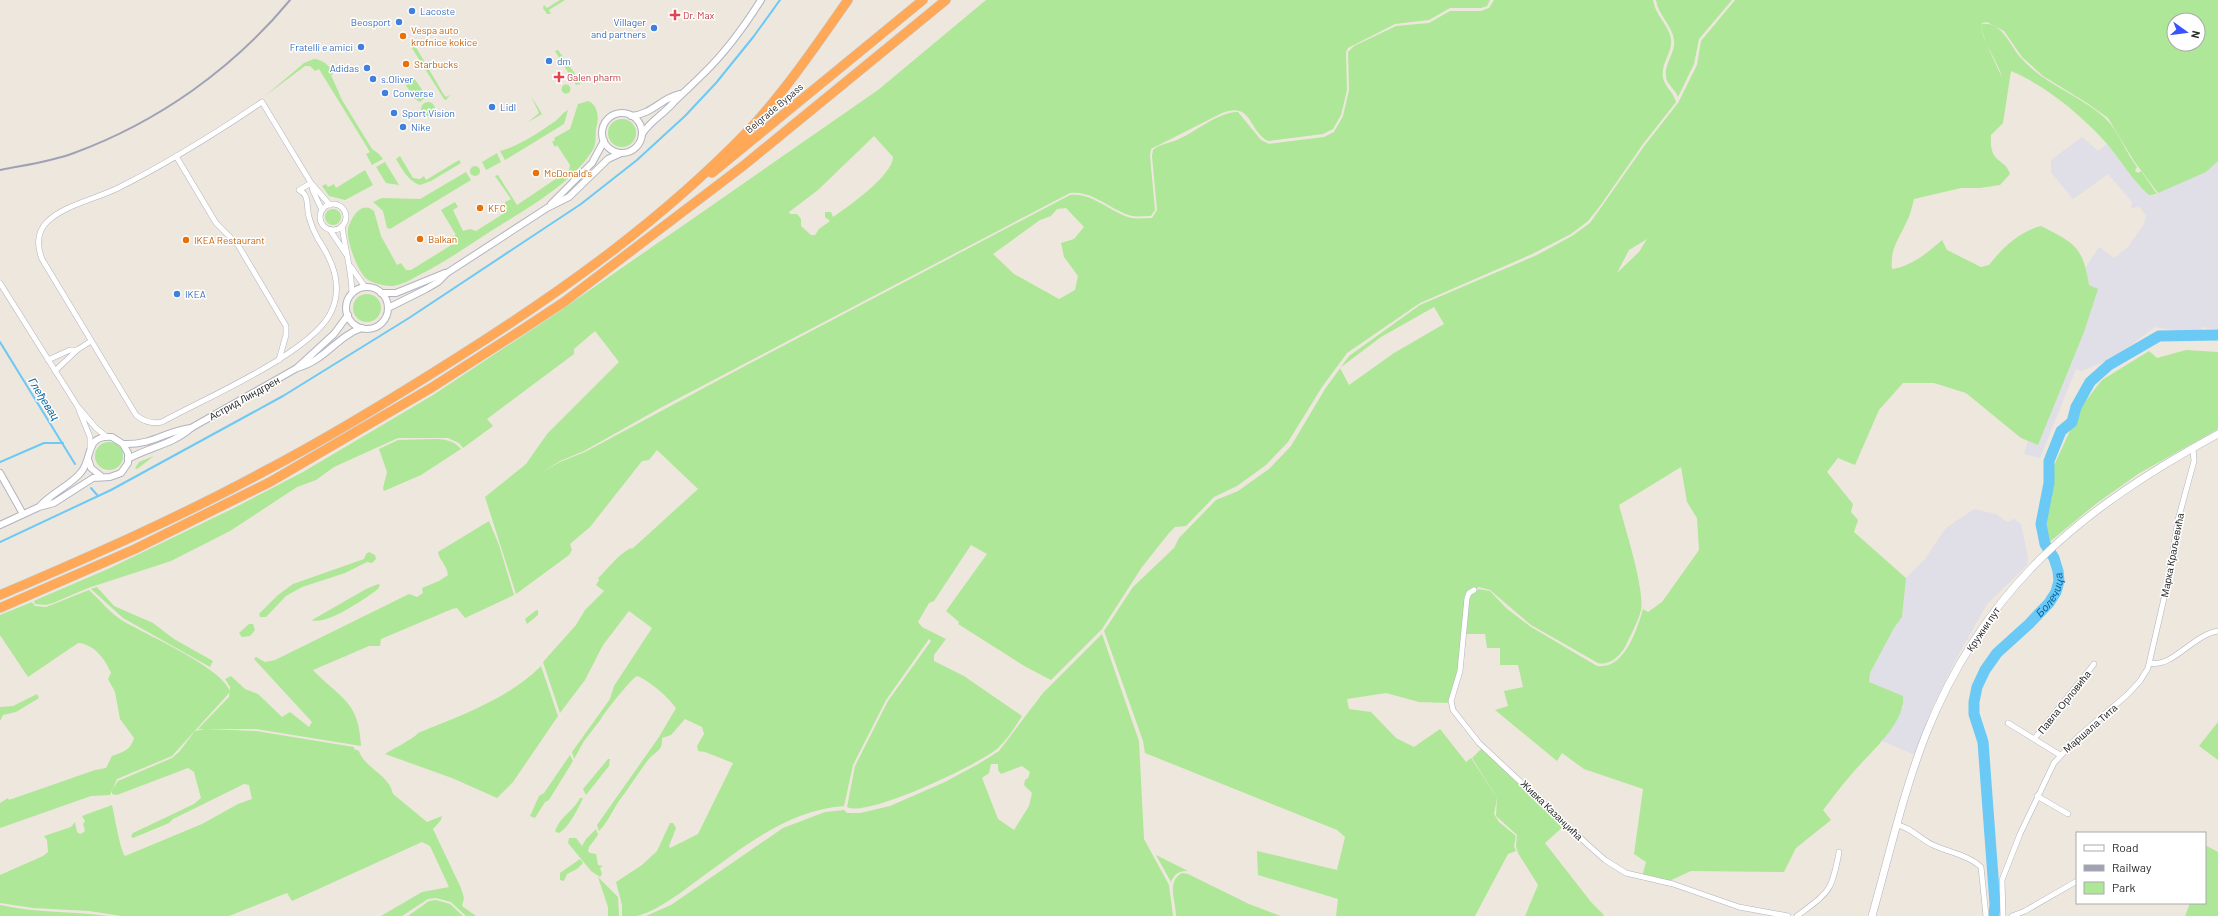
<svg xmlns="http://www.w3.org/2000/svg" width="2218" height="916" font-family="Barlow,sans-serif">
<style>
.industrial{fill:#e0dee6}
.green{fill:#aee797;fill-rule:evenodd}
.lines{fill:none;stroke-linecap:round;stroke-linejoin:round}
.stream{stroke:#6bc9f5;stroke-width:2}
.river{stroke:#6bc9f5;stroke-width:11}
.minor-casing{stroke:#b1b3c0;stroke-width:6}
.tertiary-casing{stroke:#b1b3c0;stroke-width:8}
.secondary-casing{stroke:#b1b3c0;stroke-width:8}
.motorway-casing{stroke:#c8c8c8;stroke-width:10}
.minor{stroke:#fff;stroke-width:5}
.tertiary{stroke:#fff;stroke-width:6}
.secondary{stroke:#fff;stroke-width:7}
.motorway{stroke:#ffa857;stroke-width:9}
.rail{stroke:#9fa1b6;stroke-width:2}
.shop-dot{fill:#3f7fe0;stroke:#fff;stroke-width:1.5}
.health-dot{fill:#e0444e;stroke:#fff;stroke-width:1.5}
.food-dot{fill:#e8710a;stroke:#fff;stroke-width:1.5}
.labels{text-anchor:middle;stroke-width:3;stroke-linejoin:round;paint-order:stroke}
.shop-label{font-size:10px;fill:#366cbe;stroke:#fff;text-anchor:start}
.health-label{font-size:10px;fill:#be3a42;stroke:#fff;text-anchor:start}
.food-label{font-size:10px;fill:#c56008;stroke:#fff;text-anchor:start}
.street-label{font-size:10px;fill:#2b2b2b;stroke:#fff}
.water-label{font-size:11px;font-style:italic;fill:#0766a4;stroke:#fff}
</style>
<rect width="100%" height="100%" fill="#eee7dd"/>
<g class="industrial">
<path d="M2082,137L2098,151L2107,144L2139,186L2155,196L2163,189L2206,172L2218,161V330L2202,327L2200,335L2155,327L2114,358L2081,371L2076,369L2040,458L2024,454L2028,441L2038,445L2084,332L2097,290L2089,285L2086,267L2099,247L2114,258L2128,247L2144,224L2146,216L2140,207L2131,208L2132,202L2108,174L2073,199L2051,172V160Z"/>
<path d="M1974,509L1996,514L2007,522L2014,519L2021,524L2028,557L2027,565L1987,604L1956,659L1931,710L1915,755L1882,741L1904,706L1869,682L1870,673L1894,628L1902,617L1906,578L1925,559L1946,528Z"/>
</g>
<g class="green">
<path d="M560,0H565L549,10L551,14H547L543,8L544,5L547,8Z"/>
<path d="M986,0H1490L1487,6L1481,8H1450L1429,20L1395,24L1348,48L1346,52L1347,90L1341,115L1333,129L1323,134L1268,141C1248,130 1252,101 1222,113L1151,149L1150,156L1155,210L1151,216C1145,216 1138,217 1132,216C1110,210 1093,190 1070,193L662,407L584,451L560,461L542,472L560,462L585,452L743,367L1070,195C1092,192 1110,212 1131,218C1138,219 1145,218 1152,218L1157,210L1152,156L1153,150C1159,144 1171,143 1179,139C1195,132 1220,111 1238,112L1261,140L1269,144L1324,137L1334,132L1343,116L1349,90L1348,52L1354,46L1396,26L1429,23L1450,11H1481L1489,8L1494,0H1653C1656,17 1669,25 1671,39C1673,52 1660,64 1663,78C1665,87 1674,93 1676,102L1643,144L1600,206L1588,221L1571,234L1530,255L1420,303L1347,353L1322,387L1288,442L1266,465L1237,486L1214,497L1186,526L1175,527L1169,533L1142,567L1102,629L1051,680L1026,667L958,624L959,622L946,611L987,554L971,545L934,601L929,603L918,622L922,627L946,639L934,655V661L964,676L1022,716C1015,727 1008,739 998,748C980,764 867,818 847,807L855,766L888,701L931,641L929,639L886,700L853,765L844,806C794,810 757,837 717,866C695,881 662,910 637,916C632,916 626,916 622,916V905L616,882L642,865L657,851L670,823H673L676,828L669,846L670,848L698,834L733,763L705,752L698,751L697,746L704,734L702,727L685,719L671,735L662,738C663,751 656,751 648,760C638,773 629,788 619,801C612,811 608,822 599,831L597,825L659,737L676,708C668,697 650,681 637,676C632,678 602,715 601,719L584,741L574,759L572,752L610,699L614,686L652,628L629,611L603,645L585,680L560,713L543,662L576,625L585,610L604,591L596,585L599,580L598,578C609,568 617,555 631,548L632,549L698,489L657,450L649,460L642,461L590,527L570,544L572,550L569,555L516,594L485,497L526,464L547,434L619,362L595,331L574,349V354L487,419L493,426L463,448L459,443L448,438H398L334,467L316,480L297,487L230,531L171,561L88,588L53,603L46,605L35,604L34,601L38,599L108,569L236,507L303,472L433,395L554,315L878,90ZM874,136L893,157C893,175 848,207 833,217L831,212H825V217L830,221L819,229L815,235H811L801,226V219L797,214H790L789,212L818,190ZM1066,208L1084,227L1074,239L1061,243L1064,257L1078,276L1075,290L1059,299L1014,274L993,254L1040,220L1051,216L1057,209Z"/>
<path d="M1656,0H1732L1699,39L1694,64L1678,97C1676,90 1666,84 1666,76C1664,64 1676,52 1674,40C1672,25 1658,15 1656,0Z"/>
<path d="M1735,0H2218V161L2206,172L2158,193L2134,161L2108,118L2087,103L2043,76L2022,57L2004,31L1987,22L1982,23C1978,31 1998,67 2002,78C2000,64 1978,36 1982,24C2002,21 2010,46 2021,58C2045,85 2080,95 2105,118C2118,130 2126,153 2137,167L2135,171L2138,173L2141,171L2157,194L2149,195C2132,180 2122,162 2108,145C2084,117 2045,85 2011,71L2003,123L1991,135C1989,166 2005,157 2010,174L2000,185L1980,188H1961L1914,199C1912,207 1910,216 1906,223C1898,241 1890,248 1892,269C1910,267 1929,252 1942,240L1947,250L1981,267L1989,265C2002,248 2020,231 2041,226C2074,243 2083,246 2089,285L2098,289L2084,332L2038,445L2021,438L1966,393L1934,383H1903L1879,410L1855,465L1838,458L1827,472L1853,504L1851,512L1858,520L1854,532L1906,578L1902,617L1894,628L1870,673L1869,682L1903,696C1906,724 1867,755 1850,776C1840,787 1832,799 1823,810L1831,820L1796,848L1784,872L1691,871L1667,882L1642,877L1646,862L1634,854L1643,789L1584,769L1562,753L1557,761L1495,710L1508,706L1504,691L1523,687L1518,665H1500V648H1487L1485,634H1464L1470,594L1479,589L1490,591L1506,608L1531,627L1597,666C1624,670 1637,630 1643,609L1648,612L1662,602L1699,550L1697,518L1687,502L1681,467L1619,505C1625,528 1645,590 1641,610C1638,622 1630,636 1625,647C1620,656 1609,666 1598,663L1531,625L1490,590L1479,587L1469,593L1458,671L1450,703L1419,702L1386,693L1347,699L1349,709L1371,712L1396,738L1414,747L1440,729L1466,762L1471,758L1497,798L1494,814L1499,822L1516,836L1514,846L1516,851L1508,854L1475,916H1336L1338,899L1258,875L1257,851L1337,870L1345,837L1337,830L1145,753L1143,741L1104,631L1133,587L1174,548L1179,538L1216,500L1238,491L1269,469L1291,446L1325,389L1349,356L1420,305L1537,255L1572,236L1590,223L1645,145L1678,103L1697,65L1701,41ZM2174,20H2198V44H2174ZM1647,239L1639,252L1617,273L1629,250ZM1434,307L1444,324L1394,353L1349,385L1340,368L1381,337Z"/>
<path d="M415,40L418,41L414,44L444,95L446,97L450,95L446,100L444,99L410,45L411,42Z"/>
<path d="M558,50L581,82L580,84L576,85L555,51Z"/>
<path d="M314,59C324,60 330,66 333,74L331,75L342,100L372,149L379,154L383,159L372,165L366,154L370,152L319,69L315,71L310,66H305L265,96L304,63Z"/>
<path d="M414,78L425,94V98L420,102L415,99L405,84Z"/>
<circle cx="566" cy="89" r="4.5"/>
<path d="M531,96L542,114L528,122L539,113Z"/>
<path d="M588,101C597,104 599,116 597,124C594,133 598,143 592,151C571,185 524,210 491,231C468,246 445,262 421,274C412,279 401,286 390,286C384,286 372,283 367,279C358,273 346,240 348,229C351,218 361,200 374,211L381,236L397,265L401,263L406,270H411L453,244L451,237L456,235L441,210L455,202L458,207L453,210L463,231L470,229L476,231L506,212L505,202L511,199L495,176L498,175L517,205L569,170L570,165L557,145L555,147L552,142L555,140L554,138L570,129L578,104Z"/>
<circle cx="428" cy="109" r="7"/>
<path d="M568,110L564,124L505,160L500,151C519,146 538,133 554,122C560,118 562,113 568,110Z"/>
<circle cx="622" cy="133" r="14"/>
<path d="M497,153L501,162L486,170L482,162Z"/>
<path d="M400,156L413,178L420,179L424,176L426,180L459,160L461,163L431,181L420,185C408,181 402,169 396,159Z"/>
<path d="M385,162L399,185L386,183L376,167Z"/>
<circle cx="475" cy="171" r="5"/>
<path d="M365,170L373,185L345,200L329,196L322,186L326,184L328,187L334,184L336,188Z"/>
<path d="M466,172L471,180L390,229L387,228L383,211L373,202L382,198L420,199Z"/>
<circle cx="333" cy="217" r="8"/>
<circle cx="367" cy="308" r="14"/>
<path d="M2186,350L2218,352V429L2138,474L2097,503L2047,544L2046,520L2052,497L2051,472L2081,407L2102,380L2149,351L2157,358Z"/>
<path d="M439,439C448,440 455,442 461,449L421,475L384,491L383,488L387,472L379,449L398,440Z"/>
<circle cx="109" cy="456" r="14"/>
<path d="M154,456L137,469L135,468L139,462Z"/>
<path d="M489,521L499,545L514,595L465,618L457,608L452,609L381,639L380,646H369L313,670C341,699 359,701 361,746L256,729H198L229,697L230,687L225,679L231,676L245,689L258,694L282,717L290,712L309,727L312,722L254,659L256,657L265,662L275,660L409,594L417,597L423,593L422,588L439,581L448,575C447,565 439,560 438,552Z"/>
<path d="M369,552L375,555L376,559L372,563L367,562L345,573L302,587L286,596L266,617H260L259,614L278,595L293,584L364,559L366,554Z"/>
<path d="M378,584L380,585L378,589C366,598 326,626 312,620L366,589Z"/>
<path d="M97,587L114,606L153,623L174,639L213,661L210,667L123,618L91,589Z"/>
<path d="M89,590C100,600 111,614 123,621C145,634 225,669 230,692L172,756L117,779L110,795L91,796L0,828V803L8,798L9,800L95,770L106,768L112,756C123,752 131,750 134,738L120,719L115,692L108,679L111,673C105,659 94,644 78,643L28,677L0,635V615L32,602L35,606L46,607Z"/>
<path d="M538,610V615L527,624L525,619L535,611Z"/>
<path d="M249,624H253L255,630L250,636L242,637L239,633Z"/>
<path d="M1102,634L1139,741L1144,839L1169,885L1173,916H646L671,905L783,828L825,812L844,810L847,813H860L890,806L945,782L980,763L999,751L1043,693ZM991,764H998V770L1001,774L1022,766L1030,772L1028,778L1025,780L1024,785L1032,793L1029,806L1014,830L998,819L982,778L989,773Z"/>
<path d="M541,666L558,716L513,782L497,798L452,778L385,754C391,750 415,738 418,733C461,715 508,699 541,666Z"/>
<path d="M37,694L39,698L16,712L3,715L0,721V707L13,706Z"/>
<path d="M2218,722V760L2199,746Z"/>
<path d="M205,729L256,731L354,747V749L359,751C364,768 389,774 393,794L427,822L442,816L441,820L433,829L461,888L464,898L462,906L476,916H466L451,902L436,898L428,899L402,916H381L422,892L449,887L430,846L422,842L292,901L287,893L229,916H122L89,911L33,908L0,903V875L43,856L48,852L47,840L44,836L71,827L75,822L77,832L80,834L84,832L85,830L83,824L85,821L82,816L112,805C114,814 121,853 125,856L202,824L238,804L252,799L249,785L244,784L173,819L169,823L133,838L131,836L133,833L194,804L201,798L194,772L188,768L117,795L112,794V790L118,781L172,758L179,752L195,731Z"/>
<path d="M1482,748L1565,825L1545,843L1591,902L1604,915L1603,916H1525L1538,885L1518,853L1516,846L1517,835L1496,816L1497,798L1472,758Z"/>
<path d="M570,755L573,761L549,800L545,802L535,818L530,816L539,796L544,793Z"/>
<path d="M608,759H610L609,766L586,795L583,789Z"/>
<path d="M580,798H583C579,807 567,831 558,833L555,831C562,814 572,813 580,798Z"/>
<path d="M596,829L598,835L589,847L588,851L590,853L596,854L598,865L603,866L600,868L602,874L600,877L591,871L568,843L569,838H576L582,846L586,839Z"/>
<path d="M2205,845L2218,852V916H2185L2190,903H2205Z"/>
<path d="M1156,855L1188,871C1179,871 1175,873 1171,882Z"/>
<path d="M580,859L583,863L577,869L567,874L564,881L560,880V873Z"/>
<path d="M1182,873L1188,874L1249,904L1281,916H1176C1176,901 1166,882 1182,873Z"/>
<path d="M598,877L618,897L619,916H608V907Z"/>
<path d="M436,900L450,904L463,916H408L429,901Z"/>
<path d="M0,905C36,913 72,911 108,916H0Z"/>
</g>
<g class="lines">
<g class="stream">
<path d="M0,342L75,464"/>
<path d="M0,462L44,443H63"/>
<path d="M91,488L98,496"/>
<path d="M0,542L111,490L283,396L409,318L581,204L637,160L685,116L716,83L754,36L780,0"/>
</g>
<path class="river" id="s1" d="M1994,916L1995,904L1983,742L1974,714V702L1977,687L1985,670L1997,653L2029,624L2049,603L2056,592L2059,581L2058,571L2054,558L2045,544L2041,524L2049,483V461L2061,431L2072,422L2076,407L2090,382L2109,365L2159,336L2218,335"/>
<defs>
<g id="minor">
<path d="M176,156L216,223L238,245L286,326V335L279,360"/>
<path d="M311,183L299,190C310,195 306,207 309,217C311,225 314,232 318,239C332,260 343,284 332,310C315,352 203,399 162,422C152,424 144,422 136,415L42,259C37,246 36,233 47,222C64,205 96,199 118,188C168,163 216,133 262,102L311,183L330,205"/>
<path d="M311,183L313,191L322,210"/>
<circle cx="333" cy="217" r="13"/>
<path d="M342,226C345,249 352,271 352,294"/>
<path d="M330,230L346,254"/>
<path d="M351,267L365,287"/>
<path d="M0,283L78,407L96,428L107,437"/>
<path d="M48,360L70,350H77"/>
<path d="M55,371L77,350L91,341"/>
<path d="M79,410L90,437V447"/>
<path d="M1474,590L1469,593L1467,598L1460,671L1451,701L1453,710L1479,743L1587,844L1605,860L1626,873L1673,884L1739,907L1788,916"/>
<path d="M2150,663C2172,668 2193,635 2218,631"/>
<path d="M2008,723L2060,755"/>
<path d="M2034,739L2094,664"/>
<path d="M2037,796L2068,814"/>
<path d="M1898,825C1913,829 1920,839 1933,845C1948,852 1968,855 1981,867L1986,916"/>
<path d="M1797,916C1829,892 1832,892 1839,852"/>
<path d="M2003,916L2002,880L2020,834L2054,763L2079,736L2127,695L2140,681L2148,668L2168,581L2178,520L2194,461L2193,448"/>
<path d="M2012,916L2025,911L2077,881"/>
</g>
<g id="tertiary">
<circle cx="622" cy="133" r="20"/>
<path d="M631,116C653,114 661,98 680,94"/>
<path d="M642,134C651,120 664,114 674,102C684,92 693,84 703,74C726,52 744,27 761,0"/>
<path d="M551,204L592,163L604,141"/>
<circle cx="367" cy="308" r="21"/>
<path d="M381,293H396L445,273"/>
<path d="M388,308L426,289L438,282L447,273L547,208L569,197L608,159L621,153"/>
<path d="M298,367L334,334L348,315"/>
<path d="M123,444C154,445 165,431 191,428"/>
<path d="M88,459L91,468L101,476"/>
<path d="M128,459C149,447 172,445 191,428L297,368C326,360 337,336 362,328"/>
<path d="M0,473L23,514"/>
<path d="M0,525L39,507L54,503L93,478L110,477L121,473L128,463V453L123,444L112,437C85,435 93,456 82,471C72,485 52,492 39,507"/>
</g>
<path id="secondary" d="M1872,916C1889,856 1903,793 1926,734C1985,586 2082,508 2218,434"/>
<g id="motorway">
<path d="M712,173L923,0"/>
<path d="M0,595C89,557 178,518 263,472C330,437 395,397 458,357C564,290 662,220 749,130C786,90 817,44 848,0"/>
<path d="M0,608L135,549L270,482L431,388L523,329L564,302L743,166L946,0"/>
</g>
</defs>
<use href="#minor" class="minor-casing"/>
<use href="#tertiary" class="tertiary-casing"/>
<use href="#secondary" class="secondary-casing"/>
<use href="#motorway" class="motorway-casing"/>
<use href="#minor" class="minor"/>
<use href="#tertiary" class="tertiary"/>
<use href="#secondary" class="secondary"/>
<use href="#motorway" class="motorway"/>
<path class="rail" d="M0,170C25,165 50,162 74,153C158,122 233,69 290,0"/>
</g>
<g class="shop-dot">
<circle cx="412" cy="11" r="4"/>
<circle cx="399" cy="22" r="4"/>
<circle cx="654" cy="28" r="4"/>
<circle cx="361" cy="47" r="4"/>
<circle cx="549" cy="61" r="4"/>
<circle cx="367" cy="68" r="4"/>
<circle cx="373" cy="79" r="4"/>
<circle cx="385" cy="93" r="4"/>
<circle cx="492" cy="107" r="4"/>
<circle cx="394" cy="113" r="4"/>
<circle cx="403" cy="127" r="4"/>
<circle cx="177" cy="294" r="4"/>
</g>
<g class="health-dot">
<path d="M673 9h4v4h4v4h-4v4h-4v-4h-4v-4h4z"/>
<path d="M557 71h4v4h4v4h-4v4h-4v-4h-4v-4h4z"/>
</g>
<g class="food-dot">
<circle cx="403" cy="36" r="4"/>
<circle cx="406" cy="64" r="4"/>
<circle cx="536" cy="173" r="4"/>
<circle cx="480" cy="208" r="4"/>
<circle cx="420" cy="239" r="4"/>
<circle cx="186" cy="240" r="4"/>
</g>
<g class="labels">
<g class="shop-label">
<text x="420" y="15">Lacoste</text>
<text x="391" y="26" text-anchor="end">Beosport</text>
<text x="646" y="26" text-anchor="end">Villager<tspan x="646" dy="12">and partners</tspan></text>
<text x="353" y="51" text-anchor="end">Fratelli e amici</text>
<text x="557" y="65">dm</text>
<text x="359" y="72" text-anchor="end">Adidas</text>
<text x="381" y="83">s.Oliver</text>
<text x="393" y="97">Converse</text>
<text x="500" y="111">Lidl</text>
<text x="402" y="117">Sport Vision</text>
<text x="411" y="131">Nike</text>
<text x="185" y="298">IKEA</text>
</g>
<g class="health-label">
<text x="683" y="19">Dr. Max</text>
<text x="567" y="81">Galen pharm</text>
</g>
<g class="food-label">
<text x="411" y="34">Vespa auto<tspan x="411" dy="12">krofnice kokice</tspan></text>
<text x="414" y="68">Starbucks</text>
<text x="544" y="177">McDonald's</text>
<text x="488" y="212">KFC</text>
<text x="428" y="243">Balkan</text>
<text x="194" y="244">IKEA Restaurant</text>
</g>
<g class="street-label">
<text transform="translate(774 108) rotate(-40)" y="4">Belgrade Bypass</text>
<text transform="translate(244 398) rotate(-29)" y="4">Астрид Линдгрен</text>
<text transform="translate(2172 555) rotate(-79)" y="4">Марка Краљевића</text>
<text transform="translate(1983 629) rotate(-56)" y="4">Кружни пут</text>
<text transform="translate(2064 702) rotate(-51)" y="4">Павла Орловића</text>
<text transform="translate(2090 728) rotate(-41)" y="4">Маршала Тита</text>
<text transform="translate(1552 810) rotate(44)" y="4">Живка Казанџића</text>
</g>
<g class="water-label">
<text transform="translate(44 399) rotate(58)" y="4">Глеђевац</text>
<text dy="4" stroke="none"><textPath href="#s1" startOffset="351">Болечица</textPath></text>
</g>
</g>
<rect x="2076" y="832" width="130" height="72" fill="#ffffff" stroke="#aaaaaa"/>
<rect x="2084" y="845" width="20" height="6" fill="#ffffff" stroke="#aaaaaa"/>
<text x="2112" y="852" font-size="12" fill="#2b2b2b">Road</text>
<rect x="2084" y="865" width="20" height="6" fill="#9fa1b6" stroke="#aaaaaa"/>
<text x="2112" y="872" font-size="12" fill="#2b2b2b">Railway</text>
<rect x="2084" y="882" width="20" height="12" fill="#aee797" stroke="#aaaaaa"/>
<text x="2112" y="892" font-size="12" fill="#2b2b2b">Park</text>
<g transform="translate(2186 32) rotate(104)"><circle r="19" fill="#ffffff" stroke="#aaaaaa"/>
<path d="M0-3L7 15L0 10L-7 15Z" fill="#3954ff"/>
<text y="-6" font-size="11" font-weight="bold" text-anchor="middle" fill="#2b2b2b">N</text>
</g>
</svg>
